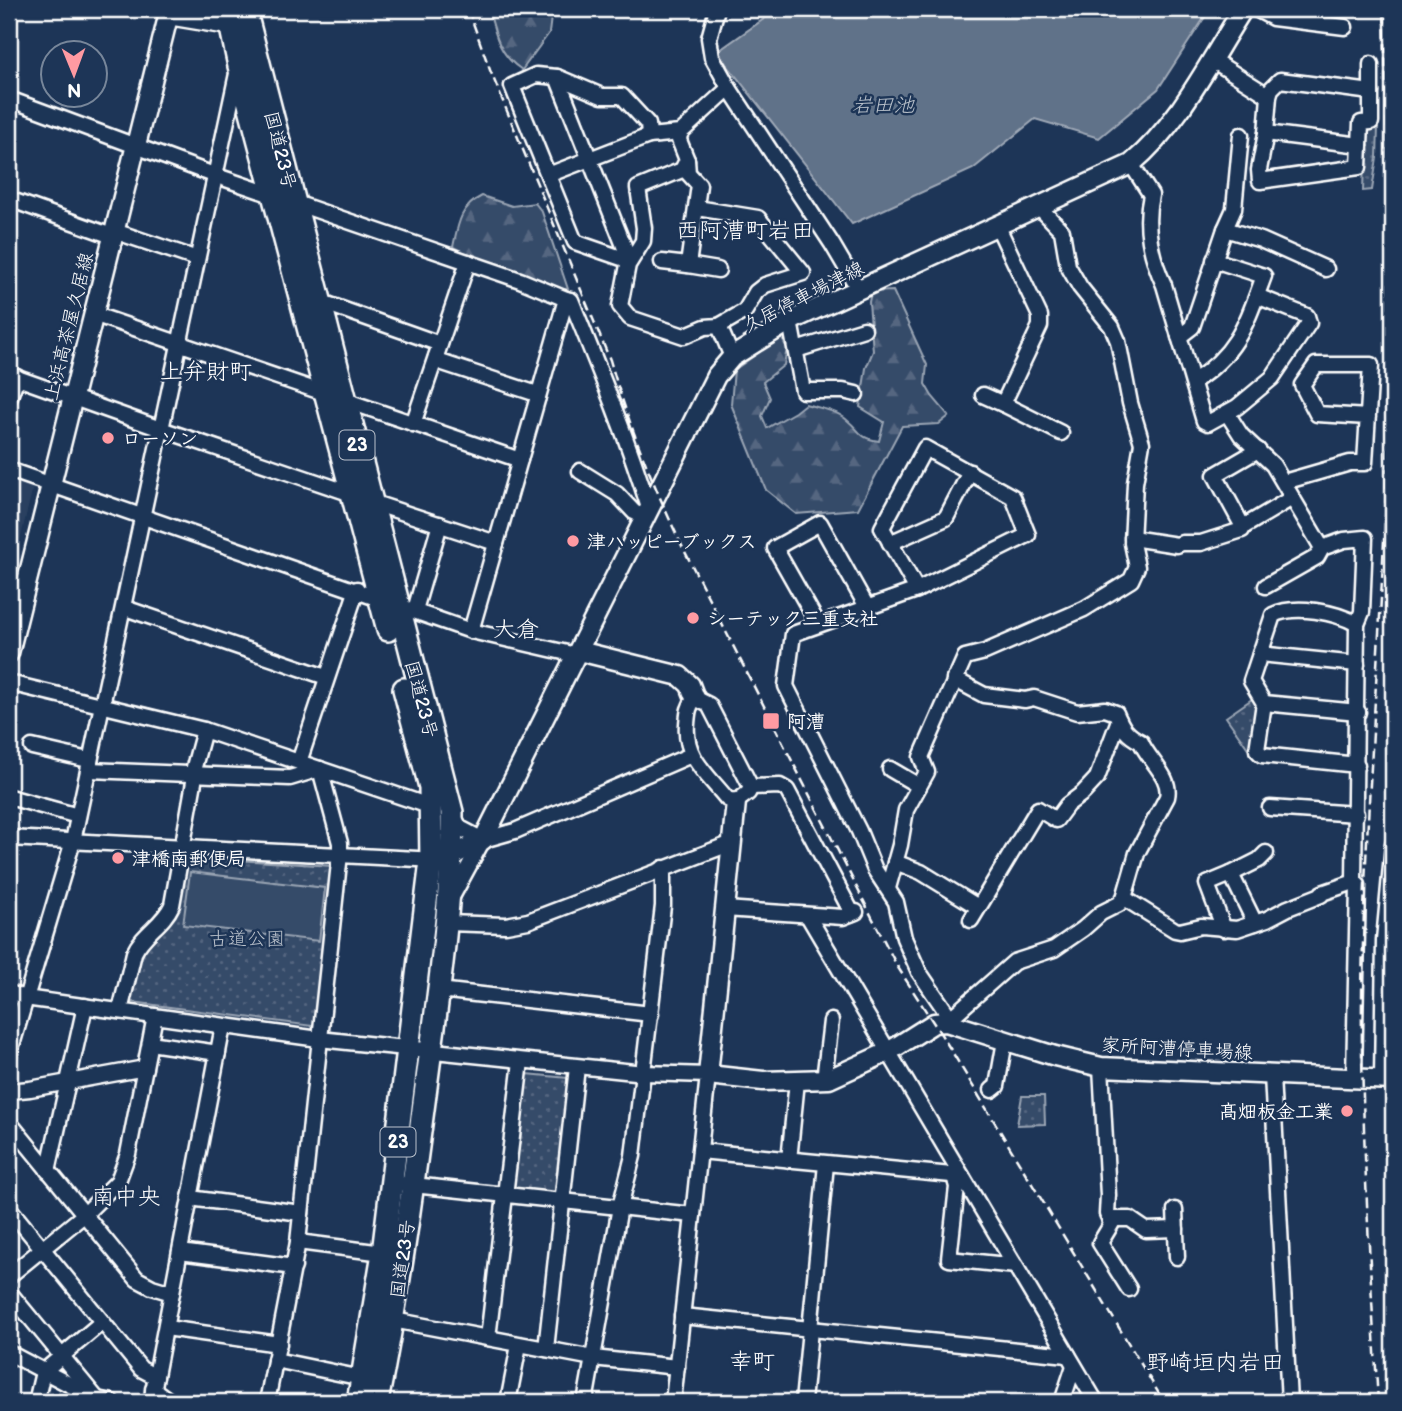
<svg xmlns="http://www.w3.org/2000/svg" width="1402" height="1411" font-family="'Balsamiq Sans','Klee One',sans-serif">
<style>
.built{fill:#2a4161}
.forest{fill:url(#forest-firs);stroke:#9aa5b4;stroke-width:2}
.park{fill:url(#park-dots);stroke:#9aa5b4;stroke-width:2}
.pitch{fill:#364b69;stroke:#9aa5b4;stroke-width:2}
.water{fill:#617289;stroke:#a0aab8;stroke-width:2}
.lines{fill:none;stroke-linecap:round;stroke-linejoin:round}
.minor-casing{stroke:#fff;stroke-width:19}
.major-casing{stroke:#fff;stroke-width:23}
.highway-casing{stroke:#fff;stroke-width:26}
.minor{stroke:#1d3557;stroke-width:14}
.major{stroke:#1d3557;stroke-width:18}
.highway{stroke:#1d3557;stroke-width:21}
.rail{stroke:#fff;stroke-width:2.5;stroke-dasharray:10 5;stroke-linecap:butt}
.poi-dot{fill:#ff9aa2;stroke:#1d3557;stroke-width:2.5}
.labels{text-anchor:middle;stroke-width:5;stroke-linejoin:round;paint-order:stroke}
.shield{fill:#1d3557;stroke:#bbc2cd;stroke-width:2}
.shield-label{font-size:18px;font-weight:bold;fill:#fff}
.street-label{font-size:19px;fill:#fff;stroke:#1d3557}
.poi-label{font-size:19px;font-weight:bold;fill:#fff;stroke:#1d3557;text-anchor:start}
.park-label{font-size:19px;fill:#b9c0ca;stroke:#1d3557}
.water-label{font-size:21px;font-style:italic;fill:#b8c0ca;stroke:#1d3557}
.quarter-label{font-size:23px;fill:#fff;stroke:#1d3557}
</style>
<defs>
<pattern id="forest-firs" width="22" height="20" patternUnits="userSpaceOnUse" patternTransform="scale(1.75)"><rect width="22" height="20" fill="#364b69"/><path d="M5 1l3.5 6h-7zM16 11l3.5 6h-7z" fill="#546680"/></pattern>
<pattern id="park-dots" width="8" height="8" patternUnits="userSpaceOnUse" patternTransform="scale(1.75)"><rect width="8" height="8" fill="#364b69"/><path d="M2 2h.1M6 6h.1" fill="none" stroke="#546680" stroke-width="1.8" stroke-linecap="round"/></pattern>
</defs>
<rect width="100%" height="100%" fill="#1d3557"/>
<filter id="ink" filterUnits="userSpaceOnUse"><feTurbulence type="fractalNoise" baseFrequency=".0143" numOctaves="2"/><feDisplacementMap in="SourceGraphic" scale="14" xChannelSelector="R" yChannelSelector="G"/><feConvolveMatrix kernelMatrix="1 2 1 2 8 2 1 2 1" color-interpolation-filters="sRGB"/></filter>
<g filter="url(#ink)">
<path class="built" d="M9,475L32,483L33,487L9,585Z"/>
<g class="forest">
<path d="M489,9H552L549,33L522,70C499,55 495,35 489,9Z"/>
<path d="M482,196L512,206L535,203L542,212L568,289L554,290L477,259L453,247C458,224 460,207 482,196Z"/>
<path d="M893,291L927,365L925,384L932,396L949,416L939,424L902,426L858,509L796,514L766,490L731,404L734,370L781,337L787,348L784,365L763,382L770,398L762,416L767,428L795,412L805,404C819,408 836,410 847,420C862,432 858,438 879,441L884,422L860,407L866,368L873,351L869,302L871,292Z"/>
</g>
<g class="park">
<path d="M1378,127L1377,158L1372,190L1363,191L1365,132L1368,128Z"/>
<path d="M1255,697L1258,703L1252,754L1226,717Z"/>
<path d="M188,857L333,866L316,1024L312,1026L132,1002L129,998L139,954L147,942L172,918Z"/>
<path d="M527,1074L568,1078L570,1081L557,1193L513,1191L511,1188L525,1076Z"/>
<path d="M1022,1096H1044L1045,1124L1017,1125Z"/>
</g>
<path class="pitch" d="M190,872L325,888L319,941L183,925Z"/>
<path class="water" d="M778,9H1210L1158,89L1099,138L1035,119L973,169L852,224L717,52Z"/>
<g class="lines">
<defs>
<g id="minor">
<path d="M717,9L709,38L712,57L729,88L832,244L859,290"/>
<path d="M1256,9L1273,18L1345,27"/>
<path d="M168,17L222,26L232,25"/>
<path d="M1211,59L1269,96L1266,133L1259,170L1260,181L1359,167L1361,123L1371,122V64"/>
<path d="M557,77L630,261"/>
<path d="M1269,96L1271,89L1280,80L1371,92"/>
<path d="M9,99L214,175L520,280L566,299L471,631"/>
<path d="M680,133L679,140L687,160L682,170L638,188L644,228L643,241L628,265L620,306L630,318L684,336L705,327L719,326L732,357"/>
<path d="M1266,133L1360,145"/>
<path d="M1131,164L1151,195C1144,225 1151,257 1164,285L1204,421L1208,423L1237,407L1272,378L1309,323L1307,316L1257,296"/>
<path d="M548,175L649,136"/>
<path d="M9,199L112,236"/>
<path d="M697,208L758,218L803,273L765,285L756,292L745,311L719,326"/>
<path d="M998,227L1040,316V326L1003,404L1061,433"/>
<path d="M1225,229L1261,240L1326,269"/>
<path d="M114,231L197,259"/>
<path d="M630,261L575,242L512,86L536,75L557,77L602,96H622L648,124L649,136L680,133L729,88"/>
<path d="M662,262L688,265L699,185L688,173L687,160"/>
<path d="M688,265L718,270"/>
<path d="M566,299L571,300C599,369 627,437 649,508"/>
<path d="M319,301L440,344"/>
<path d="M93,314L520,460"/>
<path d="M790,321L803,391H843L856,394"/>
<path d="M1179,337L1192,327L1225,229L1234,209L1241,135"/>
<path d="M796,350L864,329"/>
<path d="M436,357L440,362L534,393L538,397"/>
<path d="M9,375L158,428L352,494"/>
<path d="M1193,382C1238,353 1246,324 1264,276L1214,260"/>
<path d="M983,395L1003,404"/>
<path d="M9,399L17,377"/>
<path d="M1227,413L1241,435L1273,465L1322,548"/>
<path d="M413,424L468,262"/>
<path d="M925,448L1013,497L1028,535L917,590L882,528Z"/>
<path d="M1258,450L1215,475L1243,527L1292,498"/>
<path d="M9,470L471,631L576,655"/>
<path d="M580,471L617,494L634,512L645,517"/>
<path d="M1284,482L1350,463H1365L1371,365H1316L1302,385L1317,414L1368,417"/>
<path d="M371,502L496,543"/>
<path d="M1132,538L1177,545L1182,543H1201L1242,530L1243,527"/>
<path d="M890,543L946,518L970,472"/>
<path d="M917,590L793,634L786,686L859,831L875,870L896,902L904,938L919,972L947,1013L946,1022"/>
<path d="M125,608L326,677"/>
<path d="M415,610L440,524"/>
<path d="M818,624L775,548L820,523L867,607"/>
<path d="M1260,654L1357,664"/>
<path d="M9,683L204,730L432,807"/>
<path d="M695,698L709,705L751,787L748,793L736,802L727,799C707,774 684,757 687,724C688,713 688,707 695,698Z"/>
<path d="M1264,703L1358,712"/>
<path d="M32,747L84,759L90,762"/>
<path d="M299,762L357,589"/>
<path d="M1357,765L1262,755L1257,750L1264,703L1251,681L1273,615C1295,604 1336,612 1357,624"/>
<path d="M890,769L919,786"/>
<path d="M89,770L290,778L320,769"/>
<path d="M751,787L780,786L787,790L852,913"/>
<path d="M9,797L78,816"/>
<path d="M1270,808L1356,814"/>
<path d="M452,813L460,828L483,840L515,831L691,755"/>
<path d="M9,838L437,860"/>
<path d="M895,862L921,872L978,907"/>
<path d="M1231,874L1259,860L1266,853"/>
<path d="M888,888L900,845L906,810L927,772L921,757L965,657L985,652L1084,609L1131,580L1137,567L1132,543L1135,483L1142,443L1130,403L1118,341L1112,327L1080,287L1068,266L1062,231L1039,207"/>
<path d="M452,897L483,840"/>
<path d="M1124,898L1175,930L1180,931L1201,926L1237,929L1267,919L1288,908L1321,895L1322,893L1354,882L1357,624L1362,612L1365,538L1344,540L1322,548L1317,557L1266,586"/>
<path d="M725,909L843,917L856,912"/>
<path d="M808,916L1096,1402"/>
<path d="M971,920L1038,809L1056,820L1067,805L1083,793L1097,778L1119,720"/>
<path d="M447,923L506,925L528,921L732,843"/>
<path d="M1224,929L1207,884L1231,874L1255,923"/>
<path d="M439,990L651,1014"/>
<path d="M9,993L25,998L319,1039L644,1073L708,1075L673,1402"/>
<path d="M120,1011L134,953C143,933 163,925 172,905L194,782V767L204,730"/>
<path d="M946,1022L1014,962L1054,949L1083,929L1101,913L1119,904L1124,898L1137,853L1167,797C1172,777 1148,760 1141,742C1127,735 1122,728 1116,713L1105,709L1077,712L1034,698L1025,700L984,695L954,679"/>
<path d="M150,1043L218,1053"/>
<path d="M9,1055L73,841L238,69"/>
<path d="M1101,1067L1108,1195L1107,1214L1112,1223L1100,1243L1129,1289"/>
<path d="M1272,1075L1289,1402"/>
<path d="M1354,1077L1358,885L1354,882"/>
<path d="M1382,1078L1384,940L1393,844"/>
<path d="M824,1080L831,1021"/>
<path d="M992,1090L997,1086L1005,1041"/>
<path d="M9,1091L30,1089L145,1068"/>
<path d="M9,1122L137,1279L152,1287L172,1293"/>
<path d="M700,1151L962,1176"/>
<path d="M789,1160L797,1081"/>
<path d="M48,1171L85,1006"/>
<path d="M954,1176L957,1187L949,1259L1016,1266"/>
<path d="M404,1184L693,1215"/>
<path d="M190,1198L301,1213"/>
<path d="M9,1208L141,1369L156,1377"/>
<path d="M1175,1210L1177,1257"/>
<path d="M1109,1219H1130L1146,1230L1176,1229"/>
<path d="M298,1242L383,1253"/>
<path d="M180,1252L294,1267"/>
<path d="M9,1276L85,1214L118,1181L128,1154L155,1016"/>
<path d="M9,1292L97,1399"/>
<path d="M682,1316L1068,1355"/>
<path d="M393,1320L593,1358L677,1367"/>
<path d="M166,1328L279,1344"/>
<path d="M488,1338L521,1061"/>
<path d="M546,1349L577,1067"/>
<path d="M9,1353L97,1399L112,1402"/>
<path d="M275,1360L362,1378"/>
<path d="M153,1389L171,1402"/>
<path d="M36,1402L43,1372L102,1322"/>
<path d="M151,1402L223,1026"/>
<path d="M267,1402L298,1242L340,854V843L320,769"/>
<path d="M508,1402L519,1345"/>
<path d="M585,1402L620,1207L633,1156L663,906V868"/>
<path d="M803,1402L826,1164"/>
<path d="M1062,1402L1074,1366"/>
</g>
<g id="major">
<path d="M579,651L680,676L690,685L695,698"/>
<path d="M9,653L170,9"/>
<path d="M736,802L708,1075L763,1081L829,1079L888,1052L934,1023L946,1022L1055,1056L1101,1067L1393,1080"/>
<path d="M452,856L483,840L716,376L732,357L790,321L1131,164C1180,123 1209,62 1243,9"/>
</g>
<g id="highway">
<path d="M227,9L239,66L388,630"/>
<path d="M245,9L452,812C452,905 438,996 426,1087C412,1193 398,1298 377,1402"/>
<path d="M358,1402L383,1253L431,861L430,787L404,689"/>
</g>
</defs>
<use href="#minor" class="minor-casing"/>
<use href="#major" class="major-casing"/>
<use href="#highway" class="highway-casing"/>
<use href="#minor" class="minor"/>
<use href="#major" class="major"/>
<use href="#highway" class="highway"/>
<g class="rail">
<path d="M468,9L490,70L610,360C628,423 652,482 680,542L897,966L951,1050L1164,1402"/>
<path d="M1378,1402C1371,1286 1364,1169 1362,1052C1360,856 1381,660 1387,464C1392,312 1388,161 1384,9"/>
</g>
</g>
</g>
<g class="poi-dot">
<circle cx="108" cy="438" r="7"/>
<circle cx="573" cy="541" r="7"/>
<circle cx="693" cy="618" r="7"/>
<rect x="762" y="712" width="18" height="18" rx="3.5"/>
<circle cx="118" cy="858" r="7"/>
<circle cx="1347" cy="1111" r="7"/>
</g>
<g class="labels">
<g class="shield">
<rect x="339.5" y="430.5" width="35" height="29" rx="5"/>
<rect x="380.5" y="1127.5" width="35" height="29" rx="5"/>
</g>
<g class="shield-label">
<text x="357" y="451">23</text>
<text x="398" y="1148">23</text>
</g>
<g class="street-label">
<text transform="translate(281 150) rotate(76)" y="7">国道23号</text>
<text transform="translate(803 296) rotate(-27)" y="7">久居停車場津線</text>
<text transform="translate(68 326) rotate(-76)" y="7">上浜高茶屋久居線</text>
<text transform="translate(422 699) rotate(75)" y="7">国道23号</text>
<text transform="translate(1177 1048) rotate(3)" y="7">家所阿漕停車場線</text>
<text transform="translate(402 1259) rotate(-82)" y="7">国道23号</text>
</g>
<g class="poi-label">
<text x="122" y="445">ローソン</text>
<text x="587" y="548">津ハッピーブックス</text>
<text x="707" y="625">シーテック三重支社</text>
<text x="787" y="728">阿漕</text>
<text x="132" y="865">津橋南郵便局</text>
<text x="1333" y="1118" text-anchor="end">髙畑板金工業</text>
</g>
<g class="park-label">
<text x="247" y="945">古道公園</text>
</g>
<g class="water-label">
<text x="883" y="112">岩田池</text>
</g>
<g class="quarter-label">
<text x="745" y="238">西阿漕町岩田</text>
<text x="206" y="379">上弁財町</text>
<text x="516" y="637">大倉</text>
<text x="126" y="1204">南中央</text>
<text x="752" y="1369">幸町</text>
<text x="1215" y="1370">野崎垣内岩田</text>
</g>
</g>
<rect width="1402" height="1411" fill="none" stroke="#1d3557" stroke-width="35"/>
<rect x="18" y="18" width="1367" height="1376" fill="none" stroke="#fff" stroke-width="2.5" filter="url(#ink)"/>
<g transform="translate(74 74) rotate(179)"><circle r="33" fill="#1d3557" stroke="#77869a" stroke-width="2"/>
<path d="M0-5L12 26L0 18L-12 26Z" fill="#ff9aa2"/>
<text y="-10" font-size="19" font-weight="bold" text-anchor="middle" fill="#ffffff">N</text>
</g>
</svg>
